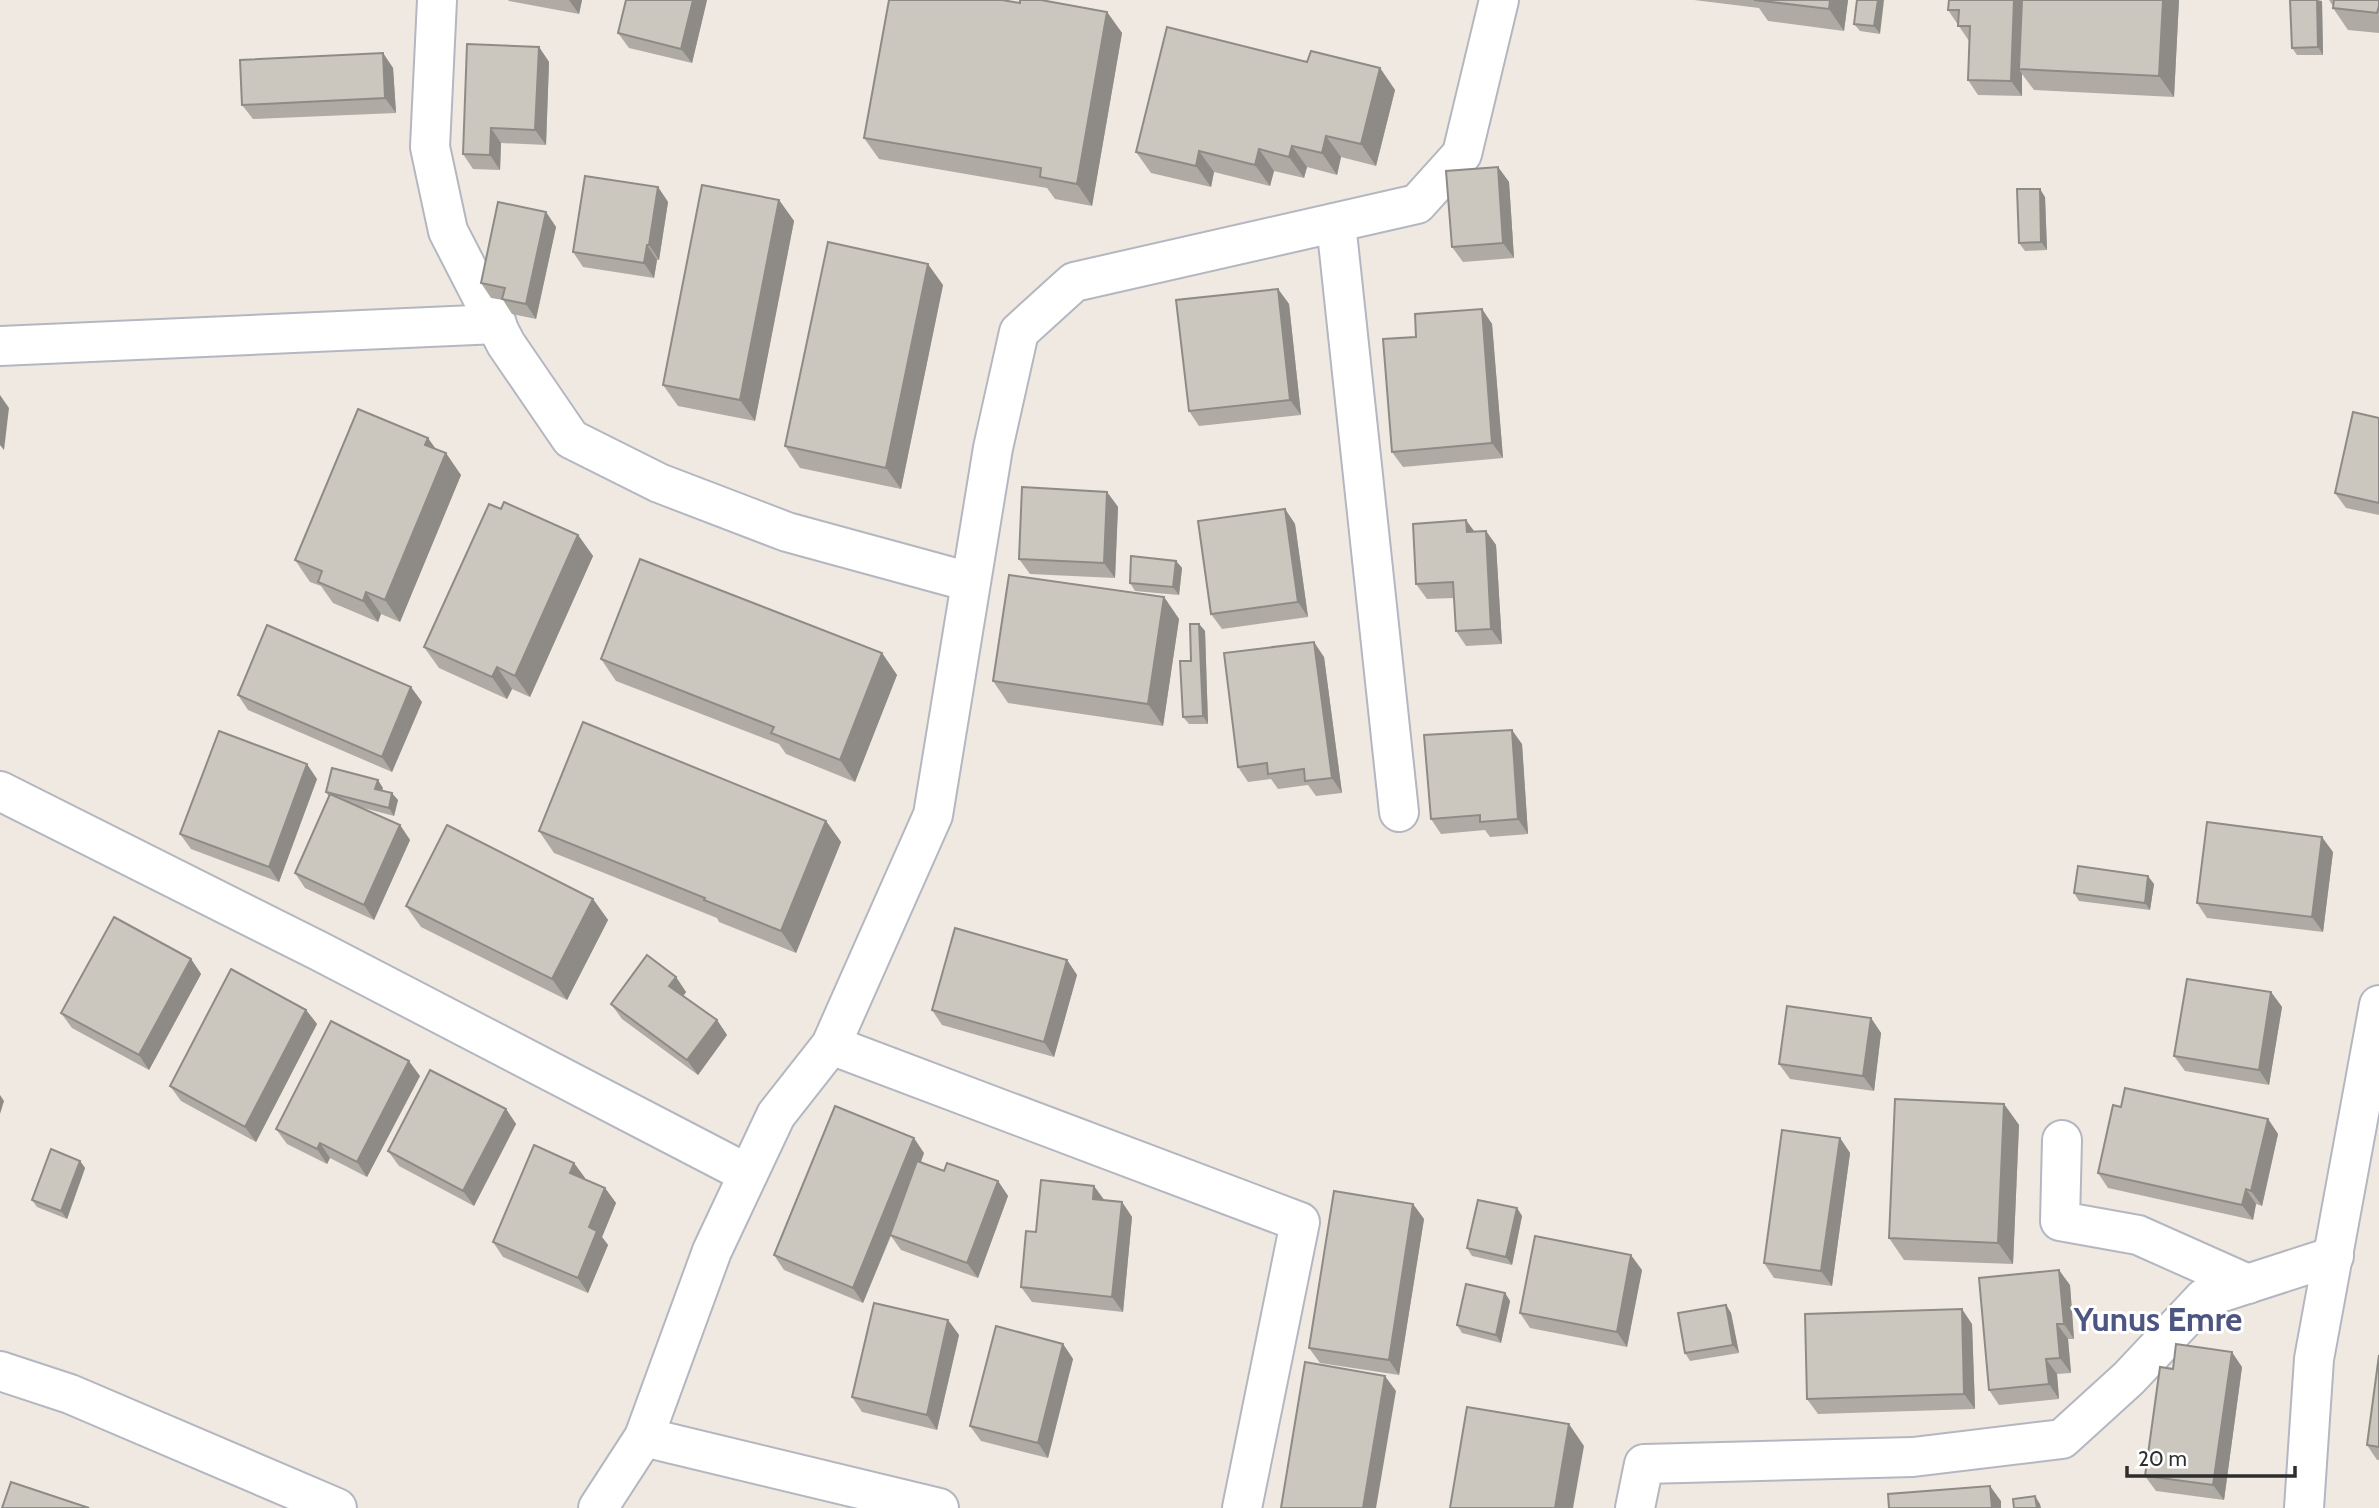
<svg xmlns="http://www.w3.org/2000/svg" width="2379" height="1508" font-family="Cabin,sans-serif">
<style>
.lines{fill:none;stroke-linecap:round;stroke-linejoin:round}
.street-casing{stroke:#b4b7c1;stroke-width:42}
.street{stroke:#fff;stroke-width:38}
.wall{fill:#afaba4}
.shaded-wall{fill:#8e8b86}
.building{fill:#cbc7bf;stroke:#8e8b86;stroke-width:2}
.labels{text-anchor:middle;stroke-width:6;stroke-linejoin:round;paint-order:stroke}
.district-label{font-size:33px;font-weight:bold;fill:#4d5680;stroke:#fff}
</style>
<rect width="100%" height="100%" fill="#efe9e1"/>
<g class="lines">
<defs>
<g id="street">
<path d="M437,0L430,147L448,231L506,344L571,439L659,483L787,532L970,582"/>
<path d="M1336,223L1399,812"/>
<path d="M0,346L497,324"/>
<path d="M0,791L319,951L748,1174"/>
<path d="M831,1045L1300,1222L1242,1508"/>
<path d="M2062,1140L2060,1221L2138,1235L2248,1284"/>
<path d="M0,1371L70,1394L337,1508"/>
<path d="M644,1437L939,1508"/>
<path d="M598,1508L644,1437L712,1251L776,1115L831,1045L933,815L993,448L1019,332L1074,282L1417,204L1462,154L1499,0"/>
<path d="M1635,1508L1644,1464L1913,1457L2062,1439L2129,1378L2204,1298L2334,1256"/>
<path d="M2304,1508L2314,1359L2379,1005"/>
</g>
</defs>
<use href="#street" class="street-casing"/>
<use href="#street" class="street"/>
</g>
<g class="wall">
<path d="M508,0H582L579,14L509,1Z"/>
<path d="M626,0H707L692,63L629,48L618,33Z"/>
<path d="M1694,0H1848L1844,31L1768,21L1759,8Z"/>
<path d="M1857,0L1880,34L1860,31L1854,24Z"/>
<path d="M1949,0H2179L2174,97L2034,90L2022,74V96L1978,95L1968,80L1969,41L1948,10Z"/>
<path d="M2329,0H2379V33L2348,30L2333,8V6Z"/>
<path d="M2322,1L2323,55H2297L2292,48Z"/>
<path d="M1020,3L1107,12L1122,33L1092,206L1055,199L1047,188L879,159L864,138Z"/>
<path d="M539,47L549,62L546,145L501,143L500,170L473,169L463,154Z"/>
<path d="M383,53L393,68L396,113L253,119L242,105Z"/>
<path d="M1307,62L1380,68L1395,90L1376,166L1341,157L1337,175L1307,167L1304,178L1274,171L1270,186L1214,172L1211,187L1151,173L1136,152Z"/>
<path d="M1498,167L1509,182L1514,258L1463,262L1452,247Z"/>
<path d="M658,187L668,202L659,260H657L654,278L583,267L573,252Z"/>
<path d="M2045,197L2047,250L2025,251L2019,243Z"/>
<path d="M779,200L794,221L755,421L678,406L663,385Z"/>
<path d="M546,212L556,227L536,319L512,314L503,300L491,298L481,283Z"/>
<path d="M943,285L901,489L800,468L785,446Z"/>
<path d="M1278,289L1289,304L1301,415L1199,426L1189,411Z"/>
<path d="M1482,309L1492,324L1503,458L1403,467L1392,452Z"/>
<path d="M2379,418V515L2346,508L2335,493Z"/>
<path d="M436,449L461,475L400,622L381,614L378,622L333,603L321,586L310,582L295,560Z"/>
<path d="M1107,492L1118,507L1115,578L1030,574L1019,559Z"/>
<path d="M501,509L578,535L593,556L530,697L512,689L507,699L439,668L424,647Z"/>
<path d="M1285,509L1295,524L1308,617L1222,629L1211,614Z"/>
<path d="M1474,531H1486L1496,545L1502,644L1466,646L1456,631L1454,598L1427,599L1416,584Z"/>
<path d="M1176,561L1182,568L1179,595L1135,591L1130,583Z"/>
<path d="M1164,597L1179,619L1163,726L1008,703L993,681Z"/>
<path d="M1199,624L1205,631L1208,724H1189L1183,717L1191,661Z"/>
<path d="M882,653L897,675L855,782L786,754L779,744L616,681L601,659Z"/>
<path d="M1324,657L1342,793L1316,796L1308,785L1278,789L1271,779L1248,782L1238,767Z"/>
<path d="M238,695L422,702L392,772L248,710Z"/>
<path d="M1522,744L1528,834L1490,837L1485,830L1441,834L1431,819Z"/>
<path d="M317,779L279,882L191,849L180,834Z"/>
<path d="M383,788L382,790L398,800L394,816L360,807L400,825L410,840L374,920L305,888L295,873L329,797L326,792Z"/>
<path d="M826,821L841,842L796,953L719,922L717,918L554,853L539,831Z"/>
<path d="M2333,852L2323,932L2207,918L2197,903Z"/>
<path d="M2154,884L2150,910L2079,901L2074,893Z"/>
<path d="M593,899L608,920L567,1000L421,927L406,906Z"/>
<path d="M191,959L201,974L149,1070L72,1028L61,1013Z"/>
<path d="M1067,960L1077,975L1054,1057L942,1025L932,1010Z"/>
<path d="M676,977L686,992L683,996L717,1020L727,1035L698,1075L622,1019L611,1004Z"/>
<path d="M2271,992L2282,1007L2269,1085L2185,1071L2174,1056Z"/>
<path d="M306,1010L317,1024L256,1142L181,1101L170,1086Z"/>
<path d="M1871,1018L1881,1033L1874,1091L1790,1079L1779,1064Z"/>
<path d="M420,1076L367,1177L330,1158L327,1164L287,1144L276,1129Z"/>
<path d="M2004,1104L2019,1125L2013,1264L1904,1260L1889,1238Z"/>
<path d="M2121,1107L2268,1119L2278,1134L2262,1206L2256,1204L2253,1220L2108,1188L2098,1173Z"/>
<path d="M506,1109L516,1124L474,1206L399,1166L388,1151Z"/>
<path d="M1840,1138L1850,1153L1832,1286L1774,1278L1764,1263Z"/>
<path d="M924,1153L921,1163L944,1171L998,1181L1008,1196L978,1278L901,1250L891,1236L863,1303L784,1270L774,1255Z"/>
<path d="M80,1161L85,1168L67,1219L37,1207L32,1200Z"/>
<path d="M574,1163L585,1178V1179L605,1188L616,1203L602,1237L608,1245L588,1293L503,1257L493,1242Z"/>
<path d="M1094,1186L1104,1201L1122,1202L1132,1217L1123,1312L1032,1302L1021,1287L1036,1232Z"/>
<path d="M1413,1204L1424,1219L1399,1375L1320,1363L1309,1348Z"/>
<path d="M1517,1208L1522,1216L1512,1265L1472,1256L1467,1248Z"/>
<path d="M1642,1270L1627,1347L1530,1328L1520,1313Z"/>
<path d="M2070,1285L2074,1339H2068L2071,1373L2057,1374L2059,1399L1999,1405L1989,1390Z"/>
<path d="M1505,1293L1510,1301L1501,1343L1462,1333L1457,1325Z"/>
<path d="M1726,1305L1731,1313L1739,1353L1690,1361L1685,1353Z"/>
<path d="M948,1320L959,1335L937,1430L862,1412L852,1397Z"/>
<path d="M1972,1324L1975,1409L1818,1414L1807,1399Z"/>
<path d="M1063,1344L1073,1359L1048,1458L981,1441L970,1426Z"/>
<path d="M2379,1355V1460H2377L2367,1445Z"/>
<path d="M2242,1367L2224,1500L2156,1491L2145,1476Z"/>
</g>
<g class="shaded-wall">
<path d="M569,0H582L579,14Z"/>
<path d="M693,0H707L692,63L681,49Z"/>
<path d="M1830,0H1848L1844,31L1829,9Z"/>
<path d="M1878,0H1884L1880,34L1874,26Z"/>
<path d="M2014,0H2025L2019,69L2022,74V96L2011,81Z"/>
<path d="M2163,0H2179L2174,97L2159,76Z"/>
<path d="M2317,0L2322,1L2323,55L2318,47Z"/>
<path d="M1107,12L1122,33L1092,206L1077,184Z"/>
<path d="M539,47L549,62L546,145L535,130Z"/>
<path d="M383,53L393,68L396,113L385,98Z"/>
<path d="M1380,68L1395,90L1376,166L1361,144Z"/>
<path d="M491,128L501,143L500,170L490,155Z"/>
<path d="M1326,136L1341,157L1337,175L1322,153Z"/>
<path d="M1292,146L1307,167L1304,178L1289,157Z"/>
<path d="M1259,149L1274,171L1270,186L1255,165Z"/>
<path d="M1199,151L1214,172L1211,187L1196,166Z"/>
<path d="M1498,167L1509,182L1514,258L1503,243Z"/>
<path d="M658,187L668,202L659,260L649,245Z"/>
<path d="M2040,189L2045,197L2047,250L2041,242Z"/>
<path d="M779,200L794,221L755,421L740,400Z"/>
<path d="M546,212L556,227L536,319L526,304Z"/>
<path d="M647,245L657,260L654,278L644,263Z"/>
<path d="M928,264L943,285L901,489L886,468Z"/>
<path d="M1278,289L1289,304L1301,415L1290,400Z"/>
<path d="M1482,309L1492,324L1503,458L1492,443Z"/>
<path d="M0,395L9,408L4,450L0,445Z"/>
<path d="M428,438L443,459L425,445Z"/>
<path d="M446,453L461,475L400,622L385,600Z"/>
<path d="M1107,492L1118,507L1115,578L1104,563Z"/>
<path d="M1285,509L1295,524L1308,617L1298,602Z"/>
<path d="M1466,520L1477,535L1467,532Z"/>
<path d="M1486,531L1496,545L1502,644L1491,629Z"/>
<path d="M578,535L593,556L530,697L515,676Z"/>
<path d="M1176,561L1182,568L1179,595L1173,587Z"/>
<path d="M366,592L381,614L378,622L363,601Z"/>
<path d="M1164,597L1179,619L1163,726L1148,704Z"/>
<path d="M1199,624L1205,631L1208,724L1203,716Z"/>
<path d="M1314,642L1324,657L1342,793L1332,778Z"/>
<path d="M882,653L897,675L855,782L840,760Z"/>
<path d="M497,667L512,689L507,699L492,677Z"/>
<path d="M411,687L422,702L392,772L382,757Z"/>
<path d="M1512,730L1522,744L1528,834L1518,819Z"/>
<path d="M307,764L317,779L279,882L269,867Z"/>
<path d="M378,780L383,788L380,796L375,789Z"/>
<path d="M392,793L398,800L394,816L389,808Z"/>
<path d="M826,821L841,842L796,953L781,931Z"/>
<path d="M400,825L410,840L374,920L364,905Z"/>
<path d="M2322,837L2333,852L2323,932L2312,917Z"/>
<path d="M2148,876L2154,884L2150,910L2145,903Z"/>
<path d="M593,899L608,920L567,1000L552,979Z"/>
<path d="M191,959L201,974L149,1070L139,1055Z"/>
<path d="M1067,960L1077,975L1054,1057L1044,1042Z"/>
<path d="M676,977L686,992L680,1001L669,986Z"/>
<path d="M2271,992L2282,1007L2269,1085L2259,1070Z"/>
<path d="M306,1010L317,1024L256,1142L245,1127Z"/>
<path d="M1871,1018L1881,1033L1874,1091L1863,1076Z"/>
<path d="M717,1020L727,1035L698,1075L687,1060Z"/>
<path d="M409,1061L420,1076L367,1177L357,1162Z"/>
<path d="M0,1095L4,1101L0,1114Z"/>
<path d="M2004,1104L2019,1125L2013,1264L1998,1243Z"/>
<path d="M506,1109L516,1124L474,1206L463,1191Z"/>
<path d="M2268,1119L2278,1134L2262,1206L2251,1191Z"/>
<path d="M914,1138L924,1153L863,1303L853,1288Z"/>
<path d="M1840,1138L1850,1153L1832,1286L1821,1271Z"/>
<path d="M320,1143L330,1158L327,1164L317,1149Z"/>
<path d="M80,1161L85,1168L67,1219L61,1211Z"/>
<path d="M574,1163L585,1178L581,1188L570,1173Z"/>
<path d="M998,1181L1008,1196L978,1278L967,1263Z"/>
<path d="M1094,1186L1105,1201L1093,1199Z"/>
<path d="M605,1188L616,1203L602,1237L608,1245L588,1293L578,1278L589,1227Z"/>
<path d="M2246,1189L2256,1204L2253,1220L2242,1205Z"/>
<path d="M1122,1202L1132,1217L1123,1312L1112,1297Z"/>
<path d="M1413,1204L1424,1219L1399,1375L1389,1360Z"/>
<path d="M1517,1208L1522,1216L1512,1265L1506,1257Z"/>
<path d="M1631,1255L1642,1270L1627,1347L1617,1332Z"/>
<path d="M2059,1270L2070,1285L2074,1339L2064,1324Z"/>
<path d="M1505,1293L1510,1301L1501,1343L1496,1335Z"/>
<path d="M1726,1305L1731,1313L1739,1353L1733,1345Z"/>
<path d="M1962,1309L1972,1324L1975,1409L1964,1394Z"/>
<path d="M948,1320L959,1335L937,1430L927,1415Z"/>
<path d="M2057,1324L2068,1339L2071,1373L2060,1358Z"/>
<path d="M1063,1344L1073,1359L1048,1458L1038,1443Z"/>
<path d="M2232,1352L2242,1367L2224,1500L2213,1485Z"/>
<path d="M2046,1359L2057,1374L2059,1399L2049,1384Z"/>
<path d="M1385,1376L1396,1391L1376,1508H1363Z"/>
<path d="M1569,1424L1584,1446L1573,1508H1555Z"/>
<path d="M1990,1486L2001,1501V1508H1992Z"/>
<path d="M2035,1496L2040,1504L2041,1508H2037Z"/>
</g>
<g class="building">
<path d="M626,0H693L681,49L618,33Z"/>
<path d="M889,0H1002L1020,3V0H1041L1107,12L1077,184L1040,177L1041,168L864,138Z"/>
<path d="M1754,0H1830L1829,9Z"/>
<path d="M1857,0H1878L1874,26L1854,24Z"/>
<path d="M1949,0H2014L2011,81L1968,80L1970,26H1958L1959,10H1948Z"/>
<path d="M2022,0H2163L2159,76L2019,69Z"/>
<path d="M2290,0H2317L2318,47L2292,48Z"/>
<path d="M2334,0H2379V6L2377,13L2333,8Z"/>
<path d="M1167,27L1307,62L1311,51L1380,68L1361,144L1326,136L1322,153L1292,146L1289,157L1259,149L1255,165L1199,151L1196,166L1136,152Z"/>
<path d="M467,44L539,47L535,130L491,128L490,155L463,154Z"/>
<path d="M383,53L385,98L242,105L240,60Z"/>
<path d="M1498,167L1503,243L1452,247L1446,171Z"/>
<path d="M585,176L658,187L649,245H647L644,263L573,252Z"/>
<path d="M702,185L779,200L740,400L663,385Z"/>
<path d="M2017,189H2040L2041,242L2019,243Z"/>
<path d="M498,202L546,212L526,304L502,299L505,288L481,283Z"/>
<path d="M828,242L928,264L886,468L785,446Z"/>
<path d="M1278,289L1290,400L1189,411L1176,300Z"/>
<path d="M1482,309L1492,443L1392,452L1383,339L1416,337L1415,314Z"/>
<path d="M358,409L428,438L425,445L446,453L385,600L366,592L363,601L318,582L322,571L295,560Z"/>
<path d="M2353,412L2379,418V503L2335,493Z"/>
<path d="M1022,487L1107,492L1104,563L1019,559Z"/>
<path d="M504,502L578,535L515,676L497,667L492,677L424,647L489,504L501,509Z"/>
<path d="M1285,509L1298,602L1211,614L1198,521Z"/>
<path d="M1466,520L1467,532L1486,531L1491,629L1456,631L1453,582L1416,584L1413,524Z"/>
<path d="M1131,556L1176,561L1173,587L1130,583Z"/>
<path d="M640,559L882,653L840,760L771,733L774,727L601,659Z"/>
<path d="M1009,575L1164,597L1148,704L993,681Z"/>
<path d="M1190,624H1199L1203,716L1183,717L1180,661H1191Z"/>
<path d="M267,625L411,687L382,757L238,695Z"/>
<path d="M1314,642L1332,778L1305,781L1304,769L1268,774L1267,763L1238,767L1224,653Z"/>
<path d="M583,722L826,821L781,931L704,900L705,898L539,831Z"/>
<path d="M1512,730L1518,819L1480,822V815L1431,819L1424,735Z"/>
<path d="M219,731L307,764L269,867L180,834Z"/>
<path d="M332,768L378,780L375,789L392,793L389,808L326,792Z"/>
<path d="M330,794L400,825L364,905L295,873Z"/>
<path d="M2207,822L2322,837L2312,917L2197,903Z"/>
<path d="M447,825L593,899L552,979L406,906Z"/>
<path d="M2078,866L2148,876L2145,903L2074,893Z"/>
<path d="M114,917L191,959L139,1055L61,1013Z"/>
<path d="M955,928L1067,960L1044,1042L932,1010Z"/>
<path d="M647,955L676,977L669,986L717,1020L687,1060L611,1004Z"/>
<path d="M231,969L306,1010L245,1127L170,1086Z"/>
<path d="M2187,979L2271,992L2259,1070L2174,1056Z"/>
<path d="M1787,1006L1871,1018L1863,1076L1779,1064Z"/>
<path d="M331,1021L409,1061L357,1162L320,1143L317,1149L276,1129Z"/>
<path d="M430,1070L506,1109L463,1191L388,1151Z"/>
<path d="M2125,1088L2268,1119L2251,1191L2246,1189L2242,1205L2098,1173L2113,1105L2121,1107Z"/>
<path d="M1895,1099L2004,1104L1998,1243L1889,1238Z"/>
<path d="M835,1106L914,1138L853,1288L774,1255Z"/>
<path d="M1782,1130L1840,1138L1821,1271L1764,1263Z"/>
<path d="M534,1145L574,1163L570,1173L605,1188L589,1227L597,1231L578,1278L493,1242Z"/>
<path d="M51,1149L80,1161L61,1211L32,1200Z"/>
<path d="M917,1161L944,1171L947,1163L998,1181L967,1263L890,1235Z"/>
<path d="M1041,1180L1094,1186L1093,1199L1122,1202L1112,1297L1021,1287L1026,1231L1036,1232Z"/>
<path d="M1334,1191L1413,1204L1389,1360L1309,1348Z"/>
<path d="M1478,1200L1517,1208L1506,1257L1467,1248Z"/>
<path d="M1535,1236L1631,1255L1617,1332L1520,1313Z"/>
<path d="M2059,1270L2064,1324H2057L2060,1358L2046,1359L2049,1384L1989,1390L1979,1278Z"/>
<path d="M1466,1284L1505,1293L1496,1335L1457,1325Z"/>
<path d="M874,1303L948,1320L927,1415L852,1397Z"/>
<path d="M1726,1305L1733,1345L1685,1353L1678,1313Z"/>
<path d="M1962,1309L1964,1394L1807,1399L1805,1314Z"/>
<path d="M996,1326L1063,1344L1038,1443L970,1426Z"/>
<path d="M2176,1344L2232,1352L2213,1485L2145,1476L2160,1367L2173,1369Z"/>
<path d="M2379,1355V1447L2367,1445Z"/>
<path d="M1305,1362L1385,1376L1363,1508H1281Z"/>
<path d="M1467,1407L1569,1424L1555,1508H1450Z"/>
<path d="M11,1482L89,1508H2Z"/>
<path d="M1990,1486L1992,1508H1889L1888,1494Z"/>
<path d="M2035,1496L2037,1508H2014L2013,1499Z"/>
</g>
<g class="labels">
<g class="district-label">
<text x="2158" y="1331">Yunus Emre</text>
</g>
</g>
<path d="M2127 1466v10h168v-10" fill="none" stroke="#2e2e2e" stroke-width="3.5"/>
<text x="2138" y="1466" font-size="21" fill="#2e2e2e" stroke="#ffffff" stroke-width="5" paint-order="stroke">20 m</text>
</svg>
